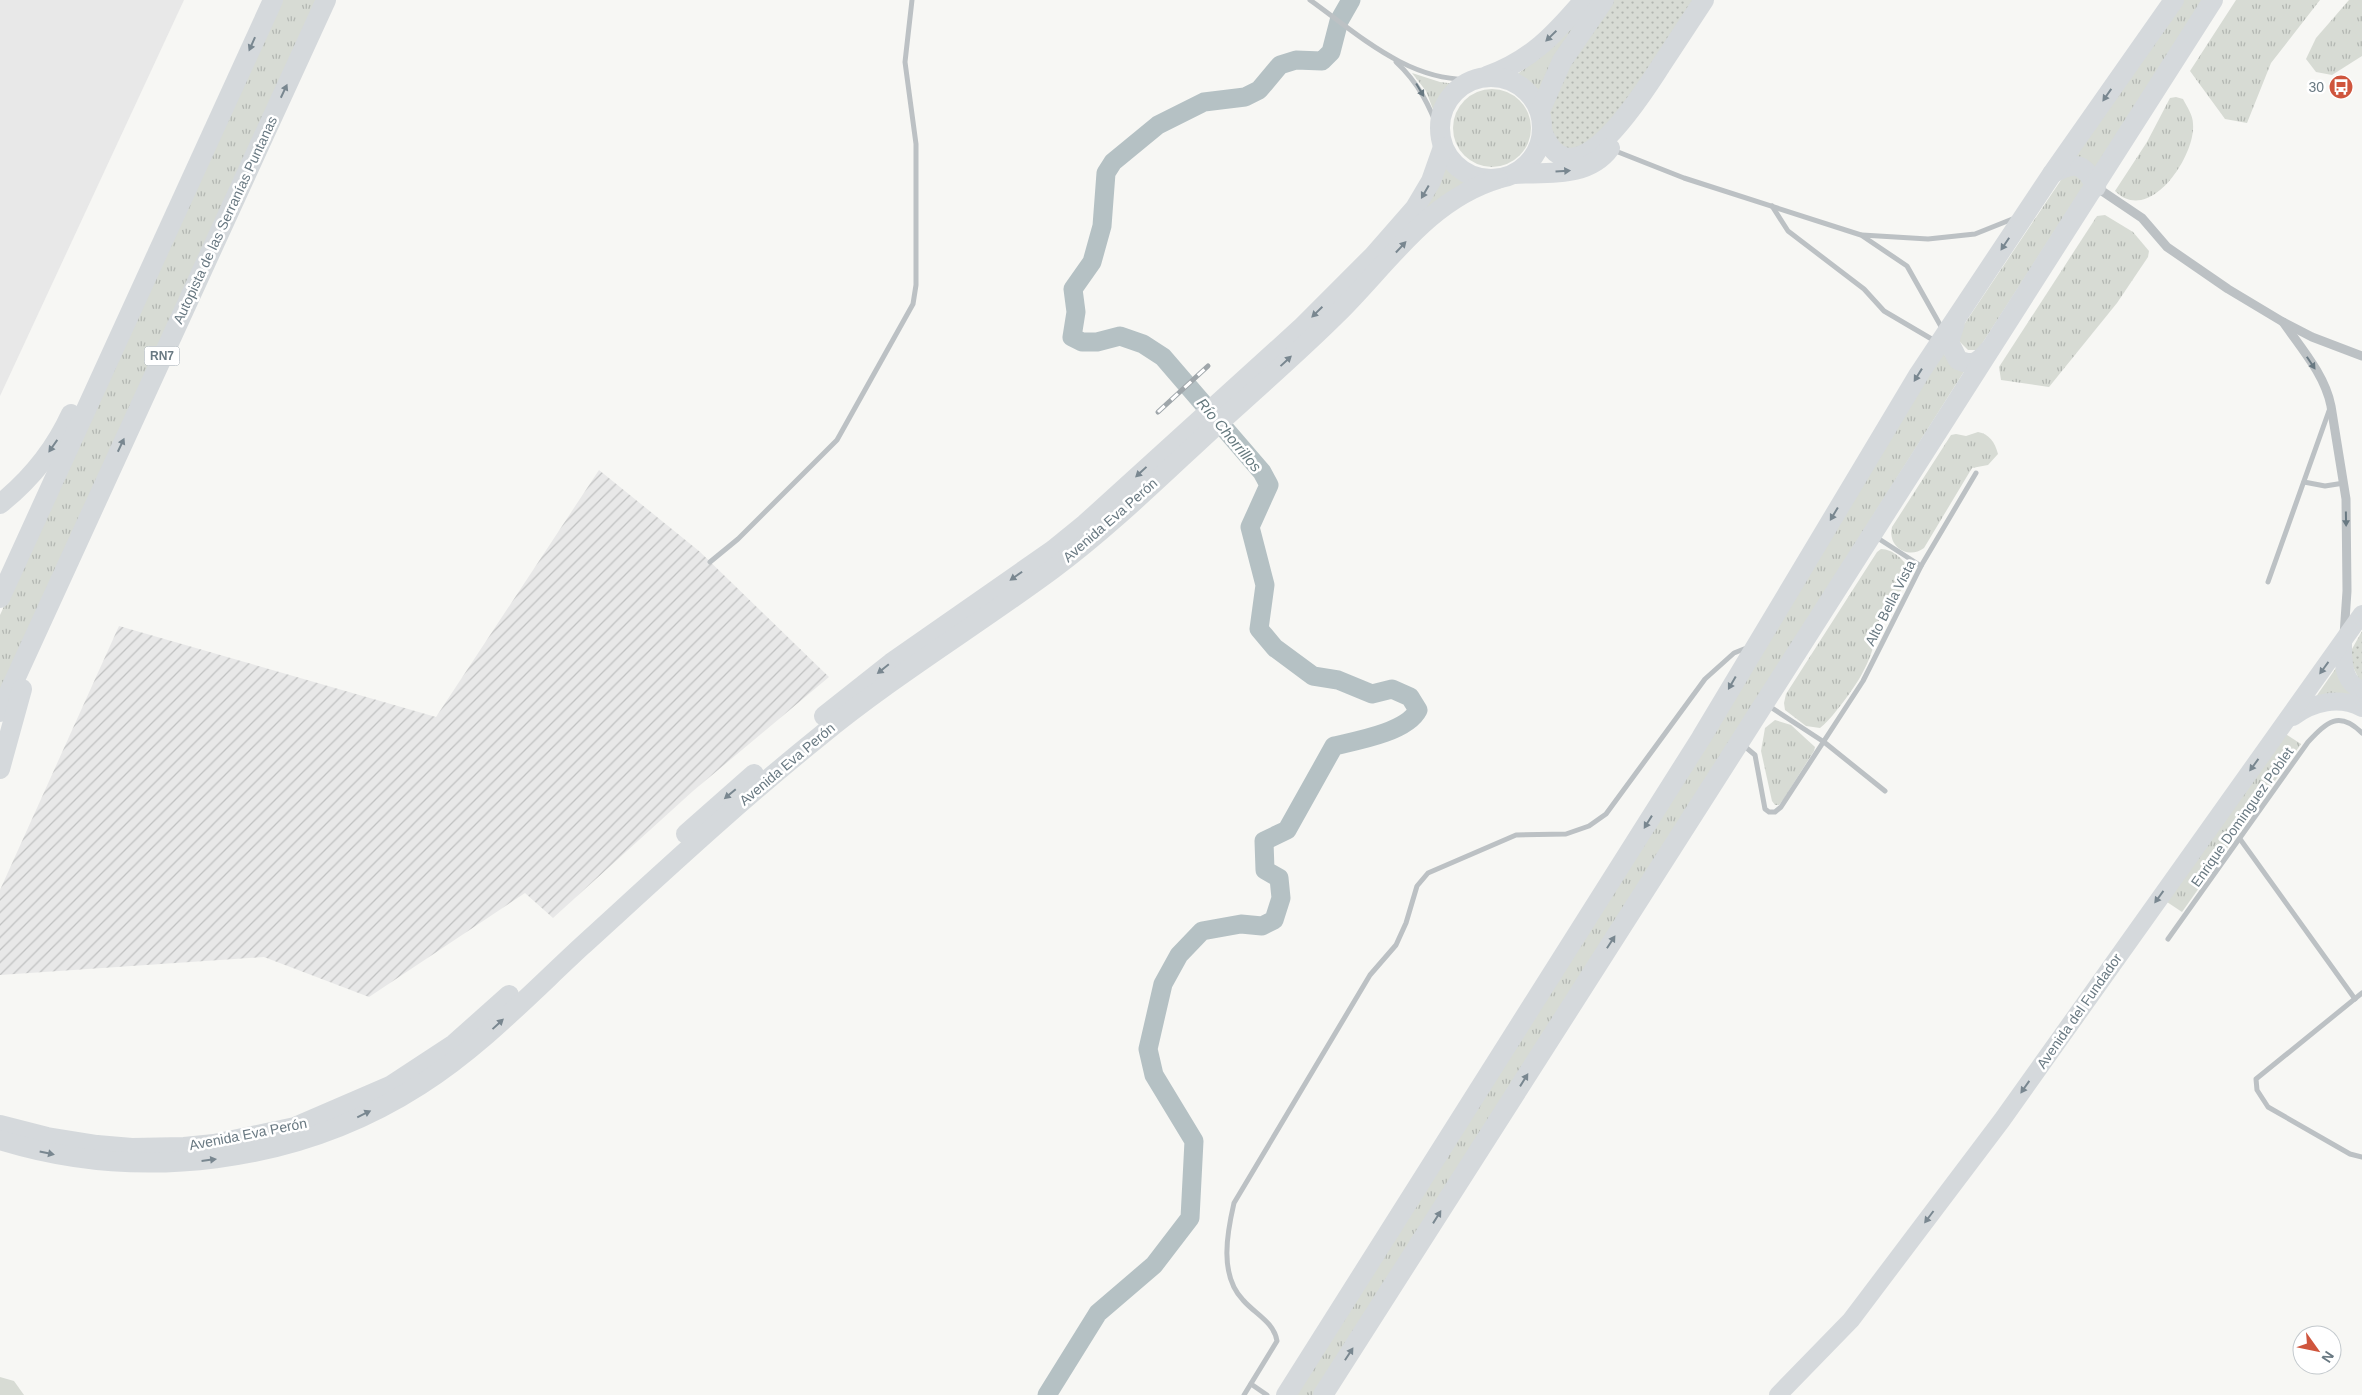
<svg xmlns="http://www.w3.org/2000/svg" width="2362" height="1395" font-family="Arial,sans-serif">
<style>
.built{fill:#e8e8e8}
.industrial{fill:url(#industrial-furrows)}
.grass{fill:url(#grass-tufts)}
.park{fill:url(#park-dots)}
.garden{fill:#d7dbd4}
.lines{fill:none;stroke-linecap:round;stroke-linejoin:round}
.river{stroke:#b5c1c4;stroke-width:19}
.minor{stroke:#bcc1c4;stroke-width:5}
.tertiary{stroke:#bcc1c4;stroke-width:9}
.secondary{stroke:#d5d9dc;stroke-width:18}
.primary{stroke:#d5d9dc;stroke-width:20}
.trunk{stroke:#d5d9dc;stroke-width:20}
.rail-casing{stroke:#9fa6aa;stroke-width:5}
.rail{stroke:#fff;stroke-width:3;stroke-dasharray:9;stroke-linecap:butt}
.oneway{fill:#798790}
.oneway2{fill:#697982}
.labels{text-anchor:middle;stroke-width:5;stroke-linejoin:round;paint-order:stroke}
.shield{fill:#fff;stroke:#96a1a8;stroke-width:1}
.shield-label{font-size:12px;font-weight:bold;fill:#697982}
.poi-label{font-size:14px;fill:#697982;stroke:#fff;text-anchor:end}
.street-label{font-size:14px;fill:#697982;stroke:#fff}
.water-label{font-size:15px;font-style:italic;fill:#65797e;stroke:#fff}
</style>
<defs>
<pattern id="industrial-furrows" width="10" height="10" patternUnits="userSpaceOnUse" patternTransform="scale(1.25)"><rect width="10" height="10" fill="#e8e8e8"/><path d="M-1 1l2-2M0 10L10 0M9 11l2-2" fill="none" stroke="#c0c1c1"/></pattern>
<pattern id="grass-tufts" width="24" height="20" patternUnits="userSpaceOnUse" patternTransform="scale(1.25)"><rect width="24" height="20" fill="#d7dbd4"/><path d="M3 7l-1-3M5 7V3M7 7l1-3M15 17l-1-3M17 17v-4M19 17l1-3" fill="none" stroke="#b2b6b1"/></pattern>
<pattern id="park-dots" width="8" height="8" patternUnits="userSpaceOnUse" patternTransform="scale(1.25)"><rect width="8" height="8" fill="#d7dbd4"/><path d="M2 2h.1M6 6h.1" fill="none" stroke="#b2b6b1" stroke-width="1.8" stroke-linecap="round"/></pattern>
</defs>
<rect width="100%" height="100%" fill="#f7f7f4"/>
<path class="built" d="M0,0H184L0,396Z"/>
<path class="industrial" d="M599,470L699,551L829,677L693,791L553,918L525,893L369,997L264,957L0,975V890L119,626L436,717Z"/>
<g class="grass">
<path d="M280,0H318L0,694V615L104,391Z"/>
<path d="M1593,0L1536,97L1522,85L1513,81L1512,78L1549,50Z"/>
<path d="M2182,0H2207L2098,174L2070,159Z"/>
<path d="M2236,0H2320L2271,63L2247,123L2225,119L2190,71Z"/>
<path d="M2349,0H2362V56L2332,75L2316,72L2306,59L2316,38Z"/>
<path d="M1412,73L1440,82L1456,84L1446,99L1439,125L1426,91Z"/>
<circle cx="1492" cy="128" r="39"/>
<path d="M2176,97L2183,99C2187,107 2193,115 2193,124C2196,155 2150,226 2115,191L2147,142L2170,98Z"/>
<path d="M1444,164L1468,182L1274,363Z"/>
<path d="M2074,170L2086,182L1978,350H1968L1958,340L1959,332L2061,180Z"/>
<path d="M2105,215L2133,232L2149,251L2148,257L2117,303L2049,387L2001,380L1999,367L2097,216Z"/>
<path d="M1941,349L1949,362L1965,370L1317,1395H1294Z"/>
<path d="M1978,432C1989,434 1995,442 1998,454L1988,465L1972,468L1924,548C1908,560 1887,546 1892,527L1951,435L1956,434L1966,436Z"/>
<path d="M1881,549C1893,549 1906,561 1910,572C1907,589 1892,599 1880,611C1876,649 1867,671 1844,701C1836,711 1830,720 1820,728L1806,726L1785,710L1784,703L1786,694L1877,552Z"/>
<path d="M2336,668L2357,695L2313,701Z"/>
<path d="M1775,720L1791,725L1815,747L1814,751L1783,800L1779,805H1775L1772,801L1761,751L1765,728Z"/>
<path d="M2284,733L2301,744L2182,912L2164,900Z"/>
</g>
<g class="park">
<path d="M1613,0H1695L1608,133L1565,153L1546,129L1550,103L1556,87Z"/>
<path d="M2362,631V685L2349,659L2352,649Z"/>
</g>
<path class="garden" d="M0,1377L14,1381L24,1395H0Z"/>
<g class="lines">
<path class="river" d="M1047,1395L1098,1313L1154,1265L1190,1218L1194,1141L1154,1075L1148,1049L1163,984L1179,955L1202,931L1241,924L1262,926L1274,920L1281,898L1279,878L1265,870L1264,841L1287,830L1334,746C1356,741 1407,732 1418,710L1410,697L1392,689L1372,694L1338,680L1313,676L1275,648L1259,629L1265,585L1250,527L1269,485L1262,472L1163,357L1143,344L1120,336L1097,342H1082L1072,337L1076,312L1073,289L1092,262L1102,226L1106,173L1113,162L1158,125L1204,102L1245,97L1259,90L1280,65L1296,60L1322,61L1331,52L1339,21L1351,0"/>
<g class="minor">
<path d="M1310,0C1359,35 1411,84 1475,79"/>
<path d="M1396,62C1419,83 1430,107 1441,136"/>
<path d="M1613,150L1684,178L1861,235L1907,266L1943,330"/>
<path d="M1772,206L1788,231L1864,289L1884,311L1935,341"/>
<path d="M1862,235L1928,239L1975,234L2015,218"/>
<path d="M2304,482L2325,486L2344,483"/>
<path d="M1876,537L1921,566"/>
<path d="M710,562L738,539L837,440L913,304L916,285V144L905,62L912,0"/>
<path d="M2268,582L2330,408"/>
<path d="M1769,706L1824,742L1885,791"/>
<path d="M1743,745L1755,755L1765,809L1769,812H1775L1781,807L1863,681L1921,566L1976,473"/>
<path d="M2240,839L2355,999"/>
<path d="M2168,939L2308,742C2327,722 2339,710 2362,733"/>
<path d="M2362,993L2256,1079L2257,1090L2268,1107L2350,1154L2362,1157"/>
<path d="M1251,1384L1267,1395"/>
<path d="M1244,1395L1277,1341C1274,1322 1255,1314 1243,1300C1219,1275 1227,1233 1234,1203L1370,975L1396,945L1406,923L1417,886L1428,873L1516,835L1566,834L1589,826L1606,814L1705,679L1734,653L1749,647"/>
</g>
<g class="tertiary">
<path d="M2096,187L2142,218L2167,247L2228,289L2283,322L2312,337L2362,356"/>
<path d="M2283,322C2301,348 2325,375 2331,406L2346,499L2347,591L2344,635"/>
</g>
<g class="secondary">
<path d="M2343,642C2343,659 2342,683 2362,690"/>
<path d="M2293,717C2313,702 2339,696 2362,708"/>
<path d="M1778,1395L1851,1320L2002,1120L2362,614"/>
</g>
<g class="primary">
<path d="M1487,76C1531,60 1554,35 1584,0"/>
<circle cx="1491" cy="128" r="51"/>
<path d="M1540,111L1562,61L1604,0"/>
<path d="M1543,133C1574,208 1644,91 1662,64C1676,43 1690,21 1704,0"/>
<path d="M1514,174C1548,172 1588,178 1610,148"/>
<path d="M824,716L891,663L1053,550L1085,524L1301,328L1373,256L1415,208L1431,181L1443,147"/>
<path d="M686,834L754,774"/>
<path d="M0,1125L47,1137L97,1145L132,1148L184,1147L214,1144L295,1127L390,1086L454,1044L509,995"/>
<path d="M0,1140C139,1183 297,1164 420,1085C480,1047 530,994 582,946C660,875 737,803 819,737C893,676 976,626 1053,569C1120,519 1179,458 1241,403C1273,374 1306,345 1337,314C1387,265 1428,200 1498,179"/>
</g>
<g class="trunk">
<path d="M2052,174C2074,161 2084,162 2096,187"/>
<path d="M1955,323L1949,342L1958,360C1973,366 1978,363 1988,351"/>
<path d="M0,504C30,480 55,449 71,414"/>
<path d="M0,598L273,0"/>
<path d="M0,712L326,0"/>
<path d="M0,769L22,689"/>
<path d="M1286,1395L1701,738L1919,374L2052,174L2174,0"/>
<path d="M1323,1395L2213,0"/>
</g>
<defs>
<path id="rail" d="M1158,412L1208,366"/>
</defs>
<use href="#rail" class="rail-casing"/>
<use href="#rail" class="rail"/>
</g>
<defs><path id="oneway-solid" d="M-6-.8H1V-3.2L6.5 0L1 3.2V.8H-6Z" transform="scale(1.25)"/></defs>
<g class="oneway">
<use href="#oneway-solid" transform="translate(1551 36) rotate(136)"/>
<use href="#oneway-solid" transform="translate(252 44) rotate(114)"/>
<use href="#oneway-solid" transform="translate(284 91) rotate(-65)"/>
<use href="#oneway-solid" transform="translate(2107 95) rotate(125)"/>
<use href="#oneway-solid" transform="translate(1563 171) rotate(-4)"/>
<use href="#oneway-solid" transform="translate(1425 192) rotate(120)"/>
<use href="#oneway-solid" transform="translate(2005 244) rotate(124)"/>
<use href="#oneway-solid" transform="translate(1401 247) rotate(-47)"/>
<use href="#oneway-solid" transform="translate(1317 312) rotate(136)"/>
<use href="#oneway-solid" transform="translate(1286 361) rotate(-43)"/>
<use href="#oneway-solid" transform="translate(1918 375) rotate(122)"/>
<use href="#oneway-solid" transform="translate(121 445) rotate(-65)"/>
<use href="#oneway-solid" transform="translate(53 446) rotate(125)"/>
<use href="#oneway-solid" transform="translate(1141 472) rotate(137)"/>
<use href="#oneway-solid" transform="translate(1834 514) rotate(121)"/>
<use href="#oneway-solid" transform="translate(1016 576) rotate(145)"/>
<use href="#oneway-solid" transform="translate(2324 668) rotate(126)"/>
<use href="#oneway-solid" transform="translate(883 669) rotate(141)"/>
<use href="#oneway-solid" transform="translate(1732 683) rotate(120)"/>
<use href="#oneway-solid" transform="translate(2254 765) rotate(126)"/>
<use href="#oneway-solid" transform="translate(730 794) rotate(140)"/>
<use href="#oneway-solid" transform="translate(1648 822) rotate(122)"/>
<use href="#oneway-solid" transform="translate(2159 897) rotate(126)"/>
<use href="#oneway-solid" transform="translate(1611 942) rotate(-57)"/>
<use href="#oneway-solid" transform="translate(498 1024) rotate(-43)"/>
<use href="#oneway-solid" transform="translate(1524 1080) rotate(-58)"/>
<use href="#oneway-solid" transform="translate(2025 1087) rotate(125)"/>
<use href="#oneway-solid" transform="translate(364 1114) rotate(-26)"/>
<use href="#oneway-solid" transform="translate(47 1153) rotate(12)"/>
<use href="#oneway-solid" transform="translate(209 1160) rotate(-7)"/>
<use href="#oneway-solid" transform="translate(1437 1217) rotate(-58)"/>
<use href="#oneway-solid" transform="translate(1929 1217) rotate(127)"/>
<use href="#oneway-solid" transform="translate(1349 1354) rotate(-57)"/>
</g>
<g class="oneway2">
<use href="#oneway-solid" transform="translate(1420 90) rotate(59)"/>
<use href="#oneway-solid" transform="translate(2311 363) rotate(56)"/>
<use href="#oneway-solid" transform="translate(2346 519) rotate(89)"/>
</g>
<defs>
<symbol id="bus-disc" viewBox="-11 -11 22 22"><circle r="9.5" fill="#cf553d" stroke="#fff"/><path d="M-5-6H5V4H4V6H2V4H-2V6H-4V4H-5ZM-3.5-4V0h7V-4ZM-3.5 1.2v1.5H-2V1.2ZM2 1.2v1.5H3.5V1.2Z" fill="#fff"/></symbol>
</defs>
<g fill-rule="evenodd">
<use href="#bus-disc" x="2327" y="73" width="28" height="28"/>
</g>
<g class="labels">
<rect class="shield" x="144.5" y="346.5" width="35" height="19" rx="4"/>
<g class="shield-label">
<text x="162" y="360">RN7</text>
</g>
<g class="poi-label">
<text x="2324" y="92">30</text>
</g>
<g class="street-label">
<text transform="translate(225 220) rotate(-65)" y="5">Autopista de las Serranías Puntanas</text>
<text transform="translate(1110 520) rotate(-41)" y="5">Avenida Eva Perón</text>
<text transform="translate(1890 603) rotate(-63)" y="5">Alto Bella Vista</text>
<text transform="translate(787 764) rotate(-40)" y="5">Avenida Eva Perón</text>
<text transform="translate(2242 817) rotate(-55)" y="5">Enrique Dominguez Poblet</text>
<text transform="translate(2079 1011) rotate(-55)" y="5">Avenida del Fundador</text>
<text transform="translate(248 1134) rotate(-11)" y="5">Avenida Eva Perón</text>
</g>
<g class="water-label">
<text transform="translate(1229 435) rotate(50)" y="5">Río Chorrillos</text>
</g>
</g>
<g transform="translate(2317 1350) rotate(123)"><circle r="24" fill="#ffffff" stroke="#c3c9cd"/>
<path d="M0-4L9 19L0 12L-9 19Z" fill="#cf553d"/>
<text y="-8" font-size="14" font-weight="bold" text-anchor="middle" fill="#697982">N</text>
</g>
</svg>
